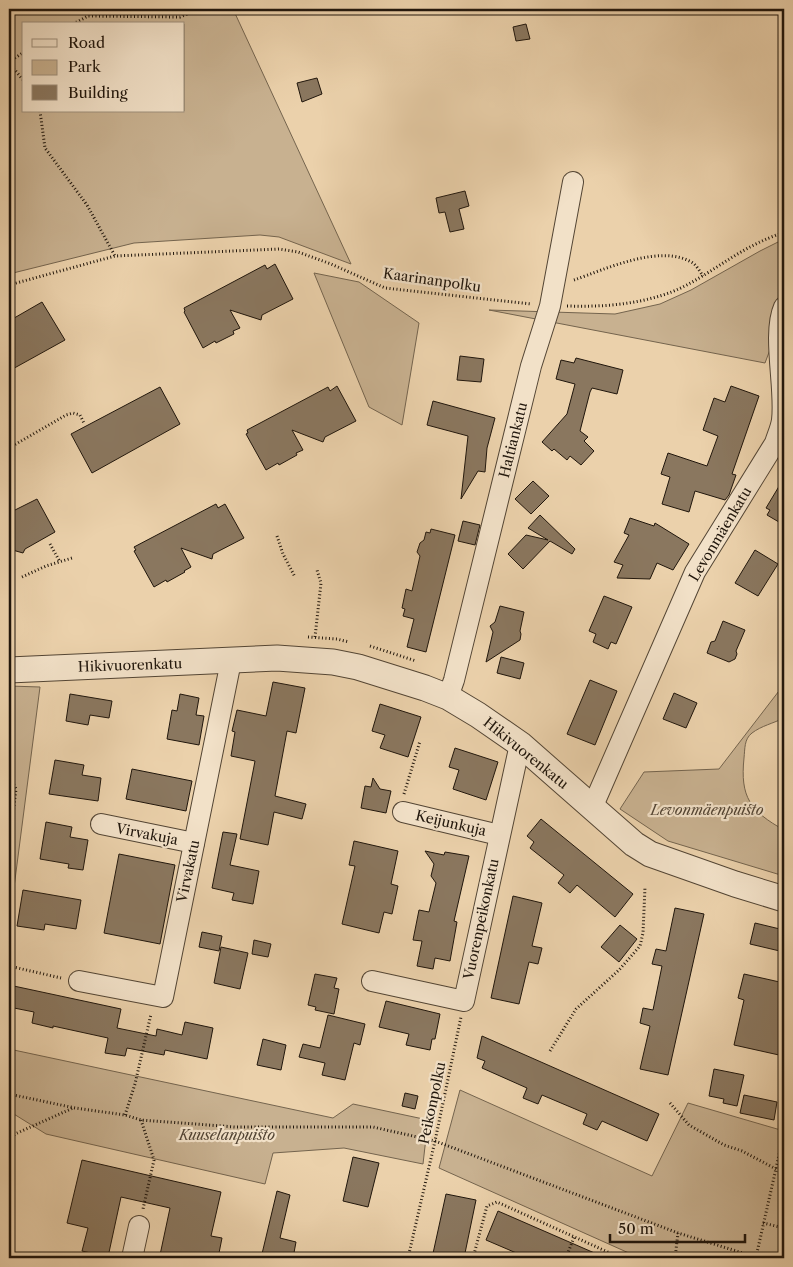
<svg xmlns="http://www.w3.org/2000/svg" width="793" height="1267" font-family="'Libre Caslon Text',serif">
<style>
.green{fill:#c8b190;stroke:#74644e;fill-rule:evenodd}
.building{fill:#8a775f;stroke:#20160c}
.lines{fill:none;stroke-linecap:round;stroke-linejoin:round}
.minor-casing{stroke:#534534;stroke-width:22}
.tertiary-casing{stroke:#534534;stroke-width:27}
.path{stroke:#20160c;stroke-width:3;stroke-dasharray:1 2.5;stroke-linecap:butt}
.minor{stroke:#f2e1c8;stroke-width:20}
.tertiary{stroke:#f2e1c8;stroke-width:25}
.labels{text-anchor:middle;stroke-width:4.5;stroke-linejoin:round;paint-order:stroke}
.street-label{font-size:14px;fill:#20160c;stroke:#f2e1c8}
.park-label{font-size:14px;font-style:italic;fill:#524434;stroke:#f2e1c8}
</style>
<rect width="100%" height="100%" fill="#ebd1ab"/>
<filter id="stains"><feTurbulence type="fractalNoise" baseFrequency=".004" numOctaves="4"/><feColorMatrix values="0 0 0 0 .2 0 0 0 0 .09 0 0 0 0 .02 0 0 0 .5 -.17"/></filter>
<radialGradient id="worn" r=".72"><stop offset=".6" stop-color="#630" stop-opacity="0"/><stop offset="1" stop-color="#630" stop-opacity=".3"/></radialGradient>
<g class="green">
<path d="M9,9H233L351,264L279,237L260,235L134,243L9,274ZM24,24H184V111H24Z"/>
<path d="M784,239V284L774,308L771,347L765,363L489,310L615,314L660,304L691,290L760,251Z"/>
<path d="M314,273L359,282L419,323L402,425L369,407Z"/>
<path d="M784,682V718C774,723 761,726 752,733C744,739 745,749 744,758C740,797 750,811 784,830V876L668,841L620,809L644,772L719,769L782,687Z"/>
<path d="M9,686L40,687L9,926Z"/>
<path d="M9,1049L333,1118L353,1104L428,1120L423,1164L344,1148L273,1153L265,1184L46,1134L9,1111Z"/>
<path d="M460,1090L652,1176L688,1103L784,1131V1258H640L439,1168Z"/>
</g>
<g class="building">
<path d="M526,24L530,39L516,41L513,27Z"/>
<path d="M317,78L322,94L302,102L297,83Z"/>
<path d="M465,191L469,206L459,209L464,229L450,232L445,212L439,213L436,198Z"/>
<path d="M275,264L293,299L262,315L261,320L230,310L240,328L233,331L234,334L216,343L215,341L203,348L184,312L185,311L184,308L265,265L267,269Z"/>
<path d="M42,302L65,340L9,371V321Z"/>
<path d="M460,356L484,359L481,382L457,380Z"/>
<path d="M576,358L623,370L617,394L592,388L590,392L580,431L588,437L584,441L594,451L581,465L570,456L567,460L554,449L552,451L542,442L567,414L575,384L556,379L561,360L574,363Z"/>
<path d="M337,386L356,421L325,437L323,442L292,430L303,450L296,453L297,455L279,465L278,463L266,470L246,434L248,433L247,430L328,387L330,391Z"/>
<path d="M731,386L759,396L732,474L736,475L729,495L725,500L695,491L689,512L662,504L670,477L661,474L668,453L707,466L718,436L703,430L714,398L725,402Z"/>
<path d="M160,387L180,424L92,473L71,434Z"/>
<path d="M433,401L495,418L487,448L485,472L478,471L461,499L468,436L427,425Z"/>
<path d="M784,478V525L767,515L770,510L766,508Z"/>
<path d="M533,481L549,496L531,514L515,499Z"/>
<path d="M37,499L55,532L25,549L23,553L9,549V513Z"/>
<path d="M216,504L218,508L225,504L244,538L213,554L212,559L181,548L191,567L184,571L185,572L167,582L166,580L154,587L134,551L136,550L134,547Z"/>
<path d="M540,515L575,549L572,554L550,541L523,569L508,554L526,535L548,540L528,528Z"/>
<path d="M630,518L654,526L655,523L689,544L673,570L657,563L650,579L617,578L623,565L614,562L629,535L624,533Z"/>
<path d="M463,521L480,525L475,545L458,541Z"/>
<path d="M431,529L455,535L426,652L407,647L414,619L403,616L405,609L402,608L406,589L412,591L420,556L417,552L420,543L424,540L426,532L430,533Z"/>
<path d="M755,550L778,564L758,596L735,583Z"/>
<path d="M604,596L632,607L616,644L611,642L608,649L593,642L596,634L589,631Z"/>
<path d="M500,606L524,612L520,631L521,634L520,640L486,662L493,632L490,626L495,622Z"/>
<path d="M723,621L745,630L736,651L737,654L735,659L729,662L707,653L711,642L715,641Z"/>
<path d="M501,657L524,663L520,679L497,673Z"/>
<path d="M590,680L617,691L595,745L567,734Z"/>
<path d="M273,682L305,688L296,733L287,731L275,796L306,804L302,819L274,812L268,845L240,839L255,761L231,756L235,732L232,731L237,710L266,716Z"/>
<path d="M674,693L697,703L686,728L663,719Z"/>
<path d="M70,694L112,701L109,718L90,715L88,725L66,721Z"/>
<path d="M180,694L199,698L196,715L204,716L199,745L167,739L172,710L177,711Z"/>
<path d="M380,704L421,717L408,757L380,748L385,735L372,731Z"/>
<path d="M455,748L498,762L486,800L453,789L459,770L449,767Z"/>
<path d="M55,760L84,765L82,775L101,778L98,801L49,794Z"/>
<path d="M132,769L192,781L186,811L126,799Z"/>
<path d="M373,778L380,789L391,791L386,813L361,808L365,786L371,787Z"/>
<path d="M541,819L633,894L615,917L577,885L570,893L558,883L564,875L530,848L534,842L527,836Z"/>
<path d="M46,822L72,827L70,837L88,840L83,870L68,868L69,864L40,859Z"/>
<path d="M223,832L237,834L230,865L259,871L253,904L232,900L234,893L212,888Z"/>
<path d="M354,841L398,851L391,884L398,886L392,914L384,912L379,933L342,924L355,866L349,865Z"/>
<path d="M425,851L444,855L445,852L469,856L454,921L457,922L450,961L435,958L433,969L417,966L422,941L413,940L419,910L429,912L436,883L431,876L434,864Z"/>
<path d="M119,854L175,865L160,944L104,933Z"/>
<path d="M23,890L81,900L76,929L45,924L44,930L17,926Z"/>
<path d="M513,896L542,903L532,946L542,948L538,964L529,962L519,1004L491,998Z"/>
<path d="M675,908L704,914L668,1075L640,1069L650,1026L640,1023L643,1008L653,1010L662,966L652,964L656,949L666,951Z"/>
<path d="M755,923L784,930V952L750,944Z"/>
<path d="M620,925L637,939L619,962L601,947Z"/>
<path d="M202,932L222,936L219,951L199,947Z"/>
<path d="M254,940L271,944L268,957L252,954Z"/>
<path d="M221,947L248,953L240,989L214,983Z"/>
<path d="M315,974L337,978L334,988L339,989L334,1014L315,1010L316,1007L308,1005Z"/>
<path d="M744,974L784,983V1028L779,1055L734,1045L744,1000L738,998Z"/>
<path d="M9,985L121,1009L117,1028L156,1036L157,1029L182,1035L185,1022L213,1028L207,1059L165,1050L164,1055L127,1048L125,1056L105,1053L108,1038L53,1026V1028L32,1023L34,1012L9,1007Z"/>
<path d="M386,1001L440,1014L435,1039H432L430,1050L406,1045L409,1034L379,1027Z"/>
<path d="M328,1015L365,1024L360,1045L354,1043L345,1080L322,1075L325,1063L299,1057L303,1044L320,1048Z"/>
<path d="M482,1036L659,1114L647,1141L602,1121L597,1130L583,1124L587,1114L542,1095L538,1104L523,1098L527,1088L482,1068L485,1061L477,1058Z"/>
<path d="M263,1039L286,1045L281,1070L257,1065Z"/>
<path d="M714,1069L744,1075L737,1106L723,1103L724,1099L709,1096Z"/>
<path d="M405,1093L418,1096L415,1109L402,1106Z"/>
<path d="M744,1095L777,1102L774,1120L740,1113Z"/>
<path d="M353,1157L379,1163L368,1207L343,1201Z"/>
<path d="M82,1160L221,1192L211,1236L222,1238L218,1258H175L160,1255L170,1208L121,1197L108,1257L82,1251L88,1228L67,1223Z"/>
<path d="M277,1191L290,1195L280,1238L296,1242L293,1258H261Z"/>
<path d="M446,1194L476,1200L464,1258H432Z"/>
<path d="M498,1211L606,1258H528L486,1240Z"/>
</g>
<g class="lines">
<defs>
<g id="minor">
<path d="M448,697L454,680L531,366L550,306L573,182"/>
<path d="M592,808L695,572L775,443C777,436 781,428 782,420C786,389 772,334 784,307"/>
<path d="M403,812L499,835"/>
<path d="M101,824L194,843"/>
<path d="M79,981L163,997L231,661"/>
<path d="M372,981L464,1001L520,744"/>
<path d="M132,1258L139,1226"/>
</g>
<path id="tertiary" d="M9,670L277,658L333,662L358,667L425,688L448,697L478,715L520,744L634,844L650,854L735,884L784,899"/>
</defs>
<use href="#minor" class="minor-casing"/>
<use href="#tertiary" class="tertiary-casing"/>
<g class="path">
<path d="M73,24L88,16L180,17L201,9"/>
<path d="M9,62L24,52"/>
<path d="M9,63L24,81"/>
<path d="M40,111L45,148L87,205L115,256"/>
<path d="M574,280C606,269 661,243 693,263C697,266 700,272 703,276"/>
<path d="M9,285L115,256L279,249L298,252L331,264L385,288L531,304"/>
<path d="M567,306C601,307 633,305 666,294C696,284 724,260 752,246C763,240 774,236 784,232"/>
<path d="M9,448L66,415L73,413L80,415L84,423"/>
<path d="M277,536L283,554L295,577"/>
<path d="M50,544L60,562"/>
<path d="M22,577L46,566L72,558"/>
<path d="M308,637L337,639L349,642"/>
<path d="M315,637L321,583L317,570"/>
<path d="M370,646L416,661"/>
<path d="M9,775L16,789L9,846"/>
<path d="M404,794L420,741"/>
<path d="M9,966L61,978"/>
<path d="M550,1051L576,1009L619,970L640,946L643,933L645,887"/>
<path d="M9,1094L75,1108L125,1115L141,1120L235,1127H373L435,1141L678,1233L759,1258"/>
<path d="M670,1103L689,1125L724,1145L742,1151L776,1169L784,1175"/>
<path d="M125,1115L135,1084L151,1014"/>
<path d="M141,1120L154,1160L143,1209"/>
<path d="M9,1140L15,1134L73,1108"/>
<path d="M763,1223L784,1228"/>
<path d="M756,1257L784,1133"/>
<path d="M408,1258L435,1141L461,1017"/>
<path d="M473,1258L487,1206L497,1202L621,1258"/>
<path d="M566,1258L574,1237"/>
<path d="M675,1258L678,1233"/>
</g>
<use href="#minor" class="minor"/>
<use href="#tertiary" class="tertiary"/>
</g>
<g class="labels">
<g class="street-label">
<text transform="translate(432 280) rotate(8)" y="5">Kaarinanpolku</text>
<text transform="translate(513 440) rotate(-76)" y="5">Haltiankatu</text>
<text transform="translate(720 534) rotate(-59)" y="5">Levonmäenkatu</text>
<text transform="translate(130 665) rotate(-2)" y="5">Hikivuorenkatu</text>
<text transform="translate(526 753) rotate(39)" y="5">Hikivuorenkatu</text>
<text transform="translate(451 823) rotate(13)" y="5">Keijunkuja</text>
<text transform="translate(147 834) rotate(11)" y="5">Virvakuja</text>
<text transform="translate(188 871) rotate(-78)" y="5">Virvakatu</text>
<text transform="translate(481 919) rotate(-78)" y="5">Vuorenpeikonkatu</text>
<text transform="translate(432 1103) rotate(-78)" y="5">Peikonpolku</text>
</g>
<g class="park-label">
<text x="707" y="815">Levonmäenpuisto</text>
<text x="227" y="1140">Kuuselanpuisto</text>
</g>
</g>
<rect width="793" height="1267" fill="none" stroke="#ebd1ab" stroke-width="30"/>
<rect x="10" y="10" width="773" height="1247" fill="none" stroke="#20160c" stroke-width="2.5"/>
<rect x="15" y="15" width="763" height="1237" fill="none" stroke="#20160c"/>
<rect x="22" y="22" width="162" height="90" fill="#f2e1c8" stroke="#9e907d"/>
<rect x="32" y="39" width="25" height="8" fill="#f2e1c8" stroke="#9e907d"/>
<text x="68" y="48" font-size="15" fill="#20160c">Road</text>
<rect x="32" y="60" width="25" height="15" fill="#c8b190" stroke="#9e907d"/>
<text x="68" y="72" font-size="15" fill="#20160c">Park</text>
<rect x="32" y="85" width="25" height="15" fill="#8a775f" stroke="#9e907d"/>
<text x="68" y="98" font-size="15" fill="#20160c">Building</text>
<path d="M610 1234v8h135v-8" fill="none" stroke="#20160c" stroke-width="2.5"/>
<text x="618" y="1234" font-size="15" fill="#20160c" stroke="#f2e1c8" stroke-width="4" paint-order="stroke">50 m</text>
<rect width="100%" height="100%" filter="url(#stains)"/>
<rect width="100%" height="100%" fill="url(#worn)"/>
</svg>
